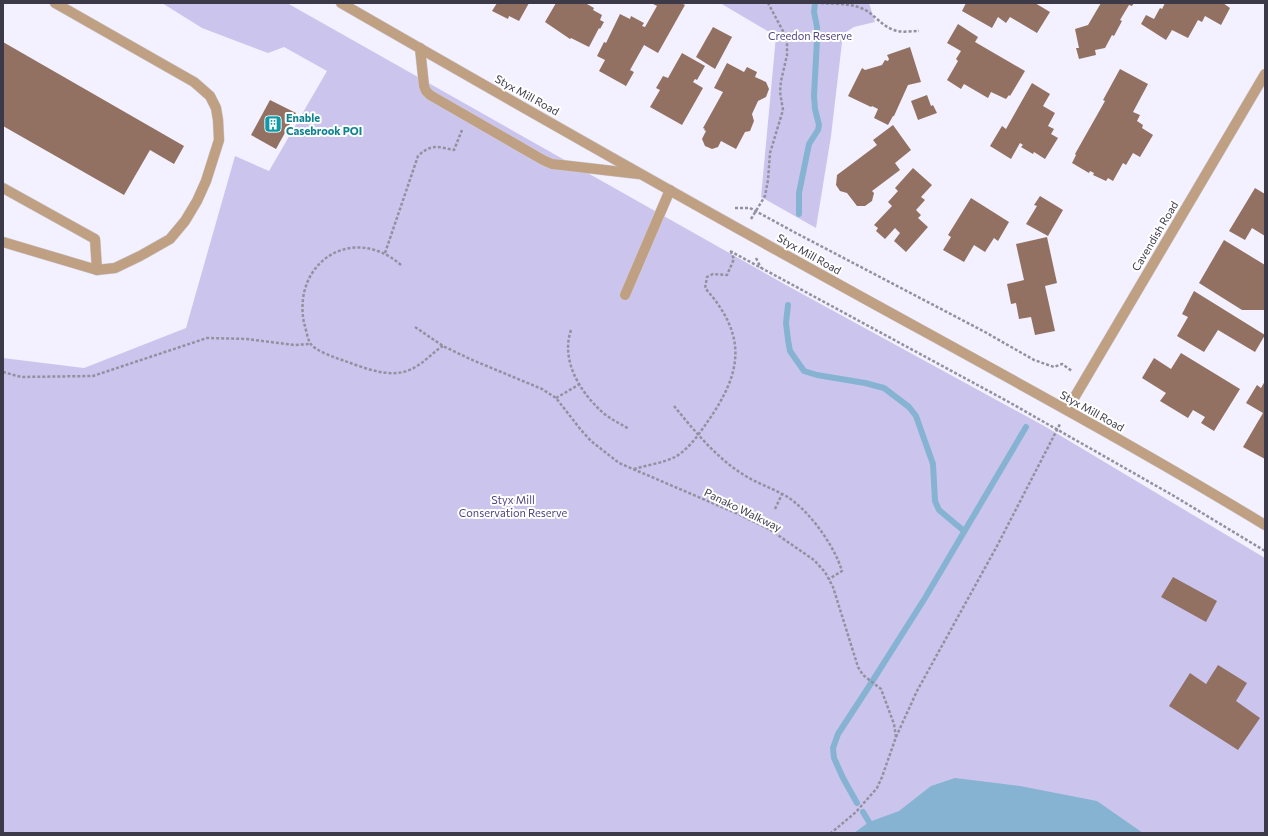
<svg xmlns="http://www.w3.org/2000/svg" width="1268" height="836" font-family="Commissioner,sans-serif">
<style>
.green{fill:#cbc5ee}
.water{fill:#87b3d3}
.lines{fill:none;stroke-linecap:round;stroke-linejoin:round}
.stream{stroke:#87b3d3;stroke-width:6}
.building{fill:#927162}
.minor-casing{stroke:#ceccda;stroke-width:11}
.path{stroke:#93919f;stroke-width:2.5;stroke-dasharray:3 2;stroke-linecap:butt}
.minor{stroke:#c0a082;stroke-width:10}
.labels{text-anchor:middle;stroke-width:4;stroke-linejoin:round;paint-order:stroke}
.park-label{font-size:11px;fill:#514580;stroke:#fff}
.street-label{font-size:11px;fill:#3c3a48;stroke:#fff}
.culture-label{font-size:11px;font-weight:bold;fill:#0d838f;stroke:#fff;text-anchor:start}
</style>
<rect width="100%" height="100%" fill="#f3f1ff"/>
<g class="green">
<path d="M162,3H287L786,285L1046,427L1265,558V833H3V358L84,368L186,328L235,156L269,171L327,71L284,47L268,53L202,28Z"/>
<path d="M720,3H869L875,22L854,27L843,34L831,136L816,228L761,197L776,36Z"/>
</g>
<path class="water" d="M955,778L1020,786L1097,801L1143,833H854L869,822L899,811L931,786Z"/>
<g class="lines">
<g class="stream">
<path d="M799,214V193L809,144L818,130L819,125L815,109L814,96L817,40V27L814,12L815,3"/>
<path d="M788,305L786,323L788,340L790,351L804,371L817,375L865,383L884,388L909,407L916,416L933,464L935,501L939,510L964,531"/>
<path d="M857,803L843,778L834,758L833,748L838,734L868,688L925,598L1026,427"/>
<path d="M863,812L869,822"/>
</g>
</g>
<g class="building">
<path d="M497,3H529L519,21L509,16L508,19L492,11Z"/>
<path d="M556,3H588L587,4L594,8L593,10L602,15L600,20L604,22L600,29L599,28L589,47L571,38L570,39L545,22Z"/>
<path d="M654,3H681L685,5L658,53L644,45L630,70L634,72L626,86L599,71L605,60L597,56L604,42L606,43L620,14L630,19L631,16L644,23L642,26L645,27L657,6L653,4Z"/>
<path d="M966,3H1035L1050,12L1037,33L1010,17L1006,23L998,17L992,28L962,11Z"/>
<path d="M1101,3H1134L1132,6L1129,5L1120,20L1122,21L1114,36L1112,35L1105,48L1095,50L1096,55L1079,59L1076,48H1079L1075,29L1088,25Z"/>
<path d="M1165,3H1223L1230,8L1221,25L1205,16L1202,22L1198,20L1188,38L1172,30L1166,40L1141,24L1146,15L1154,19L1160,8L1162,9Z"/>
<path d="M958,24L978,37L975,42L1025,71L1010,96L1009,95L1006,99L991,92L988,98L964,84L961,89L947,80L958,61L956,59L961,51L947,43Z"/>
<path d="M713,27L732,37L715,69L696,57Z"/>
<path d="M3,42L184,146L174,164L150,150L124,195L3,126Z"/>
<path d="M910,47L921,82L908,85L894,116H893L888,125L874,118L878,109L872,106L871,107L848,96L862,68L865,70L882,65L885,60L888,61L889,59L887,55Z"/>
<path d="M682,53L705,66L697,80L695,79L693,82L703,88L682,125L650,107L660,90L656,88L663,76L668,78Z"/>
<path d="M727,63L744,72L747,67L757,72L755,77L766,82L769,89L766,97L758,101L752,114L754,121L750,131L745,132L736,149L721,141L718,147L712,149L705,146L702,139L706,131L704,130L705,129L703,128L723,92L714,88Z"/>
<path d="M1120,69L1148,84L1133,112L1140,115L1137,121L1143,125L1142,128L1153,135L1140,157L1133,153L1126,165L1123,163L1113,181L1108,178L1106,181L1093,175L1094,173L1090,171L1089,173L1072,163L1076,155L1075,154L1105,101L1103,100Z"/>
<path d="M1032,83L1050,94L1043,106L1055,113L1048,126L1054,129L1051,134L1058,138L1045,159L1034,152L1033,154L1021,147L1023,145L1020,143L1011,159L990,146L1002,126L1006,129Z"/>
<path d="M927,95L931,106L933,105L937,113L918,120L911,101Z"/>
<path d="M270,100L296,113L276,149L251,135Z"/>
<path d="M893,125L911,150L895,163L900,170L872,191L874,193L872,201L865,206H857L847,193L840,191L836,185L837,175L877,145L873,140Z"/>
<path d="M913,168L932,185L921,197L925,200L916,210L921,215L918,218L928,227L906,252L894,241L900,233L895,228L885,239L876,231L878,228L874,225L892,206L888,202L898,191L895,188Z"/>
<path d="M1255,188L1265,194V236L1252,228L1245,240L1229,231Z"/>
<path d="M1040,196L1063,210L1048,236L1026,224L1037,206L1034,205Z"/>
<path d="M971,198L1009,222L998,241L994,238L985,252L974,245L964,262L943,250L951,237L948,235Z"/>
<path d="M1047,237L1057,283L1045,286L1055,331L1035,335L1031,317L1019,319L1016,303L1011,304L1007,284L1024,280L1016,244Z"/>
<path d="M1224,240L1265,265V310H1242L1199,283Z"/>
<path d="M1194,291L1265,335L1255,352L1218,330L1204,352L1177,336L1188,317L1182,314Z"/>
<path d="M1181,353L1240,389L1214,431L1201,423L1205,417L1193,410L1188,418L1160,401L1166,393L1142,378L1154,358L1171,369Z"/>
<path d="M1265,381V459L1243,447L1263,413L1246,403L1257,385L1261,388Z"/>
<path d="M1173,577L1217,601L1206,622L1161,597Z"/>
<path d="M1218,665L1247,683L1236,701L1260,718L1238,750L1169,706L1190,673L1206,684Z"/>
</g>
<g class="lines">
<defs>
<g id="minor">
<path d="M341,3C506,98 671,192 838,284C981,363 1125,440 1265,525"/>
<path d="M420,48L424,86L426,91L430,95L543,160L552,164L561,165L639,174"/>
<path d="M3,188L95,239L97,270"/>
<path d="M3,242L97,270L115,268L140,256L170,239L185,221L197,201L206,181L219,140L218,120L216,108L210,96L194,82L55,3"/>
<path d="M625,295L670,190"/>
<path d="M1067,410L1265,74"/>
</g>
</defs>
<use href="#minor" class="minor-casing"/>
<g class="path">
<path d="M821,3C834,4 848,3 861,8C874,13 881,26 894,30C901,33 911,31 919,31"/>
<path d="M735,208H750L794,232L985,332L1034,360L1054,367L1062,364L1072,371"/>
<path d="M751,219L765,196L768,180L770,153L783,110L780,92L781,81L787,55V44L784,33L768,3"/>
<path d="M730,251L1007,401L1174,496L1265,551"/>
<path d="M385,253L418,156C432,143 438,147 454,150L462,130"/>
<path d="M756,258L761,268"/>
<path d="M401,265C353,223 292,262 304,323C306,329 307,337 310,343C315,351 336,358 345,361C367,369 395,381 417,366C427,360 433,352 443,346"/>
<path d="M415,327L443,346L470,359L542,389L556,398L581,430L591,441L619,463L738,514L769,529L814,560L825,572L833,587L858,667L863,675L881,689L894,724L896,737L882,777L877,788L856,812L831,833"/>
<path d="M571,330C561,359 578,389 600,410C608,418 619,423 629,429"/>
<path d="M3,372L21,377L93,376L207,338L247,339L294,345L310,344"/>
<path d="M556,398L580,384"/>
<path d="M674,406C693,429 713,454 738,471C753,482 770,487 786,496C809,510 834,545 842,571L829,579"/>
<path d="M634,469C647,465 663,463 675,457C689,449 699,434 708,421C743,371 747,335 705,288L707,277L713,274L727,275L734,259L731,252"/>
<path d="M775,509L782,494"/>
<path d="M896,737L917,691L997,546L1060,424"/>
</g>
<use href="#minor" class="minor"/>
</g>
<defs>
<symbol id="building-square" viewBox="-11 -11 22 22"><rect x="-9" y="-9" width="18" height="18" rx="4" fill="#0f9aa8" stroke="#fff"/><path d="M-4-6H4V6H1V3H-1V6H-4ZM-2.5-4.3h1.7v1.8h-1.7ZM.8-4.3h1.7v1.8H.8ZM-2.5-1h1.7V.8h-1.7ZM.8-1h1.7V.8H.8Z" fill="#fff"/></symbol>
</defs>
<g fill-rule="evenodd">
<use href="#building-square" x="263" y="114" width="20" height="20"/>
</g>
<g class="labels">
<g class="park-label">
<text x="810" y="40">Creedon Reserve</text>
<text x="513" y="504">Styx Mill<tspan x="513" dy="13">Conservation Reserve</tspan></text>
</g>
<g class="street-label">
<text transform="translate(527 95) rotate(29)" y="4">Styx Mill Road</text>
<text transform="translate(1155 236) rotate(-59)" y="4">Cavendish Road</text>
<text transform="translate(809 254) rotate(29)" y="4">Styx Mill Road</text>
<text transform="translate(1092 411) rotate(29)" y="4">Styx Mill Road</text>
<text transform="translate(743 510) rotate(26)" y="4">Panako Walkway</text>
</g>
<g class="culture-label">
<text x="286" y="122">Enable<tspan x="286" dy="13">Casebrook POI</tspan></text>
</g>
</g>
<rect width="1268" height="836" fill="none" stroke="#3c3a48" stroke-width="8"/>
</svg>
